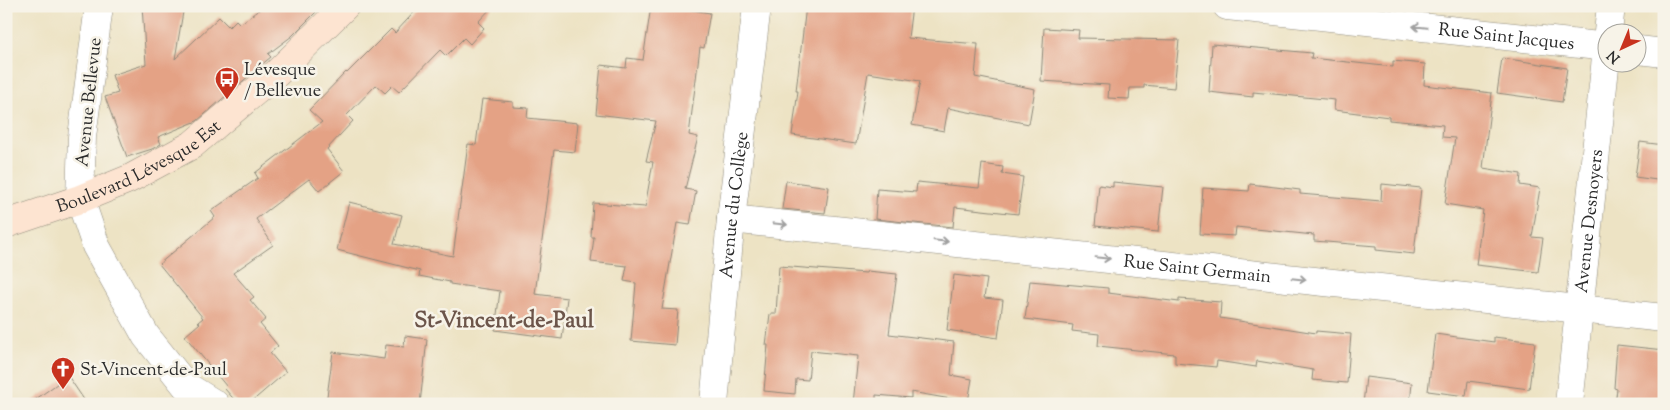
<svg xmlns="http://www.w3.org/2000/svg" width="1670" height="410" font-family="'Sorts Mill Goudy',serif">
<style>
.building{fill:#e4a285}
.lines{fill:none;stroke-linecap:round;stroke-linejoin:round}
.street-casing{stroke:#8c8778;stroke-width:29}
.secondary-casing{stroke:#8c8778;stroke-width:29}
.street{stroke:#fff;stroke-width:28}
.secondary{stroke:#fde4d1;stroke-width:28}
.oneway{stroke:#a0a0a0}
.labels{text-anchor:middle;stroke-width:5;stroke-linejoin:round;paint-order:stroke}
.street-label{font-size:18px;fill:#2b2b2b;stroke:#f7f3e8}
.poi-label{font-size:18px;fill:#2b2b2b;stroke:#f7f3e8;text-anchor:start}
.district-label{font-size:22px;font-weight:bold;fill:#6c554a;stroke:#f7f3e8}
</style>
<rect width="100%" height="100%" fill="#f7f3e8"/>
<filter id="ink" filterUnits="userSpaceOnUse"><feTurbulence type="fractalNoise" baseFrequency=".02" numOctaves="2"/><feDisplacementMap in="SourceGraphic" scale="10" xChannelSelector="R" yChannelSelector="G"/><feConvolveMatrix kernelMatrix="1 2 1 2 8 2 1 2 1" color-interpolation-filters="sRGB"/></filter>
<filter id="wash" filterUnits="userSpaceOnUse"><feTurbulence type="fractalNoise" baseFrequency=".0096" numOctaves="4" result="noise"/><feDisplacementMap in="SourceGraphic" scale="20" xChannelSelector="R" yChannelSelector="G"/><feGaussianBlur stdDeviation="1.12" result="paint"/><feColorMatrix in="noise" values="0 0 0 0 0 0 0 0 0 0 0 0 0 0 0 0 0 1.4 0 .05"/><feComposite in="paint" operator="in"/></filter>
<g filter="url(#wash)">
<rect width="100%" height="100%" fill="#ede3c4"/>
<g id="blocks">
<g class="building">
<path d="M142,6H184L175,59L219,17L229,27L236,20L240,24L264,6H322L292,36L268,54L271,57L266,61L197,121L158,137L161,144L152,149L127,157L105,97L118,93L112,75L146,64Z"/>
<path d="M420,6H493L478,22L484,28L470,44L464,38L446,56L440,50L399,92L392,86L385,93L376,85L347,115L353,121L327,149L344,171L319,191L309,179L256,219L273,245L233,273L254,297L250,300L266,319L260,324L278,346L270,353L286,372L249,404H238L225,389L227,387L185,336L200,323L198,322L203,318L159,264L215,217L211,211L258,178L255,173L322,122L309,110L346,72L347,73L391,29L395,33Z"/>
<path d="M651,6H668L710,13L704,48L700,47L689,135L698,137L685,189L696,191L690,225L677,223L662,309L678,310L675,345L631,341L636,283L624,281L627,266L591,262L594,237H591L593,203L645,207L653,162L646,161L656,121L596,114L601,65L626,68L627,58L643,60Z"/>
<path d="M806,6H912L908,38L978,44L975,77L1035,89L1029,124L948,108L944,131L912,125L920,81L868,73L856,144L792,135L798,91H796Z"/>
<path d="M1044,28L1079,30L1078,38L1179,40L1174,88L1144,85V88H1130L1129,99L1108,98L1109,85L1041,81Z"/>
<path d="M1212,44L1312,53L1311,58L1393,67V61L1425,64L1424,85L1492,93L1483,168L1521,174L1520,185L1540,188L1532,237L1543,238L1538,272L1476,265L1483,210L1445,204L1455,138L1442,137L1443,125L1389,120V117L1334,110L1335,100L1253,92V97L1209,92Z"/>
<path d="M1502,58L1567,68L1562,102L1497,93Z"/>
<path d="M482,99L513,102V107L528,108L527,118L578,123L575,152L554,150L535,294L567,298L562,339L495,330L500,291L450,284V282L419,276L420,271L337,250L349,202L402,215L394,244L453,256L468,144L476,145Z"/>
<path d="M1640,142L1664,145V181L1635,177Z"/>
<path d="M982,164L1003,167L1002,174L1023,177L1018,214L955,207L953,227L875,219L877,189L916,192L917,182L979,188Z"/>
<path d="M786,181L829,187L825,213L782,209Z"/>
<path d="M1113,182L1163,187L1158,232L1095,226L1099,185L1113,187Z"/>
<path d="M1250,184L1300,190V194L1381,201L1382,184L1421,188L1414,254L1376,250V246L1314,241V235L1236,227L1235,236L1200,234L1203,188L1249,191Z"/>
<path d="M779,266L866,273L867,271L897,274L889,334L954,342L951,375L972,379L968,402L911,392V398L876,395V404H853L858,356L811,351L808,380L796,379L795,394L764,391L768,345H766L770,314H776Z"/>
<path d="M954,275L987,279L984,298L1003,300L998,338L947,330Z"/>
<path d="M1030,281L1108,288V293L1179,302V299L1221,302L1220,318L1316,333V331L1351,334L1347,383L1312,380L1313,370L1257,361L1256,367L1217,361L1216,367L1175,363V354L1098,346L1099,334L1072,331L1073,325L1025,319Z"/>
<path d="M1435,334L1494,342V337L1535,342L1529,389L1468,381L1466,396L1428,391Z"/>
<path d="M405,336L427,339L420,404H326L333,352L384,359L386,345L404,347Z"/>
<path d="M1617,345L1664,350V404H1615L1617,389L1614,388Z"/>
<path d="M68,376L87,404H29Z"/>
<path d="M1366,377L1412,383L1410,404H1363Z"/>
</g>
</g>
</g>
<g filter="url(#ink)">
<use href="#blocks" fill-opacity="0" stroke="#8c8778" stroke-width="1"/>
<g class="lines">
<defs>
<g id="street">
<path d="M99,6L82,137L80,199L96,246L146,336L186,386L215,404"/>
<path id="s1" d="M1227,6L1608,47"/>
<path d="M1608,32L1611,6"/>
<path d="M1638,50L1664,53"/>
<path id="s2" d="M731,219L1664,318"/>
<path id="s3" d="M714,404L731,219L757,6"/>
<path id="s4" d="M1569,404L1608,39"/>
</g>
<g id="secondary">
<path id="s5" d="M6,224L80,199L129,179L192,145L277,73L345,6"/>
</g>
</defs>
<use href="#street" class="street-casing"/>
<use href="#secondary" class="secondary-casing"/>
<use href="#street" class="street"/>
<use href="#secondary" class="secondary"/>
</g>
<defs><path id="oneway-shaft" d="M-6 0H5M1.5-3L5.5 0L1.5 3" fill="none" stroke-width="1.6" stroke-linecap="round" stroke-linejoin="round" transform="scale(1.25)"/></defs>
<g class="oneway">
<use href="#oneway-shaft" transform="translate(1420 27) rotate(-174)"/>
<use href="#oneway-shaft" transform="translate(780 224) rotate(6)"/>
<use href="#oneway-shaft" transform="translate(941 241) rotate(6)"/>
<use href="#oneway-shaft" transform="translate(1103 258) rotate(6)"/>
<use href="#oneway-shaft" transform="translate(1299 279) rotate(6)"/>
</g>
</g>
<defs>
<symbol id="bus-pin" viewBox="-11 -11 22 30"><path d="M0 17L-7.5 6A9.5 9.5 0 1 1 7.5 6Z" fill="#c8321e" stroke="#f7f3e8"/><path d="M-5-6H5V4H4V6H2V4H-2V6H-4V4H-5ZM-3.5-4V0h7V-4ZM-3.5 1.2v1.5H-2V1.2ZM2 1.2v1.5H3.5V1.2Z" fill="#fff"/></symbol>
<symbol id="church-pin" viewBox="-11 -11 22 30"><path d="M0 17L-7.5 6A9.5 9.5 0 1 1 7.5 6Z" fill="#c8321e" stroke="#f7f3e8"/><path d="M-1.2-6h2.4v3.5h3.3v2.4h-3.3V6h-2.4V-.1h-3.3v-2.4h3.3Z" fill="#fff"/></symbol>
</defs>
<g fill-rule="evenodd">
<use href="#bus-pin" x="213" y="65" width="28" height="38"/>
<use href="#church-pin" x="49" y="355" width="28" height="38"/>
</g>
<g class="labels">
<g class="street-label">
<text dy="6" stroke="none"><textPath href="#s1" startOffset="281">Rue Saint Jacques</textPath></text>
<text transform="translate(88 102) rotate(-84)" y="6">Avenue Bellevue</text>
<text dy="6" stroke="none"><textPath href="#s5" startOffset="145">Boulevard Lévesque Est</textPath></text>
<text dy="6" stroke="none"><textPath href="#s3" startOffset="200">Avenue du Collège</textPath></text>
<text dy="6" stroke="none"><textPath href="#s4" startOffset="184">Avenue Desnoyers</textPath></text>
<text dy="6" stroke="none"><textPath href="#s2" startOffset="469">Rue Saint Germain</textPath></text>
</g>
<g class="poi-label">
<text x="244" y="75">Lévesque<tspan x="244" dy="21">/ Bellevue</tspan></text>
<text x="80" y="375">St-Vincent-de-Paul</text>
</g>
<g class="district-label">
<text x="504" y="327">St-Vincent-de-Paul</text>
</g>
</g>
<rect width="1670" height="410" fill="none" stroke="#f7f3e8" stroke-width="25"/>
<g transform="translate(1622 48) rotate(224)"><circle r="24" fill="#f7f3e8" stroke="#a5a39c"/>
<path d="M0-4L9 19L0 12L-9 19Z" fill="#c8321e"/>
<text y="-8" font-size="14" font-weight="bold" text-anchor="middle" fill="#2b2b2b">N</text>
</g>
</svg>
